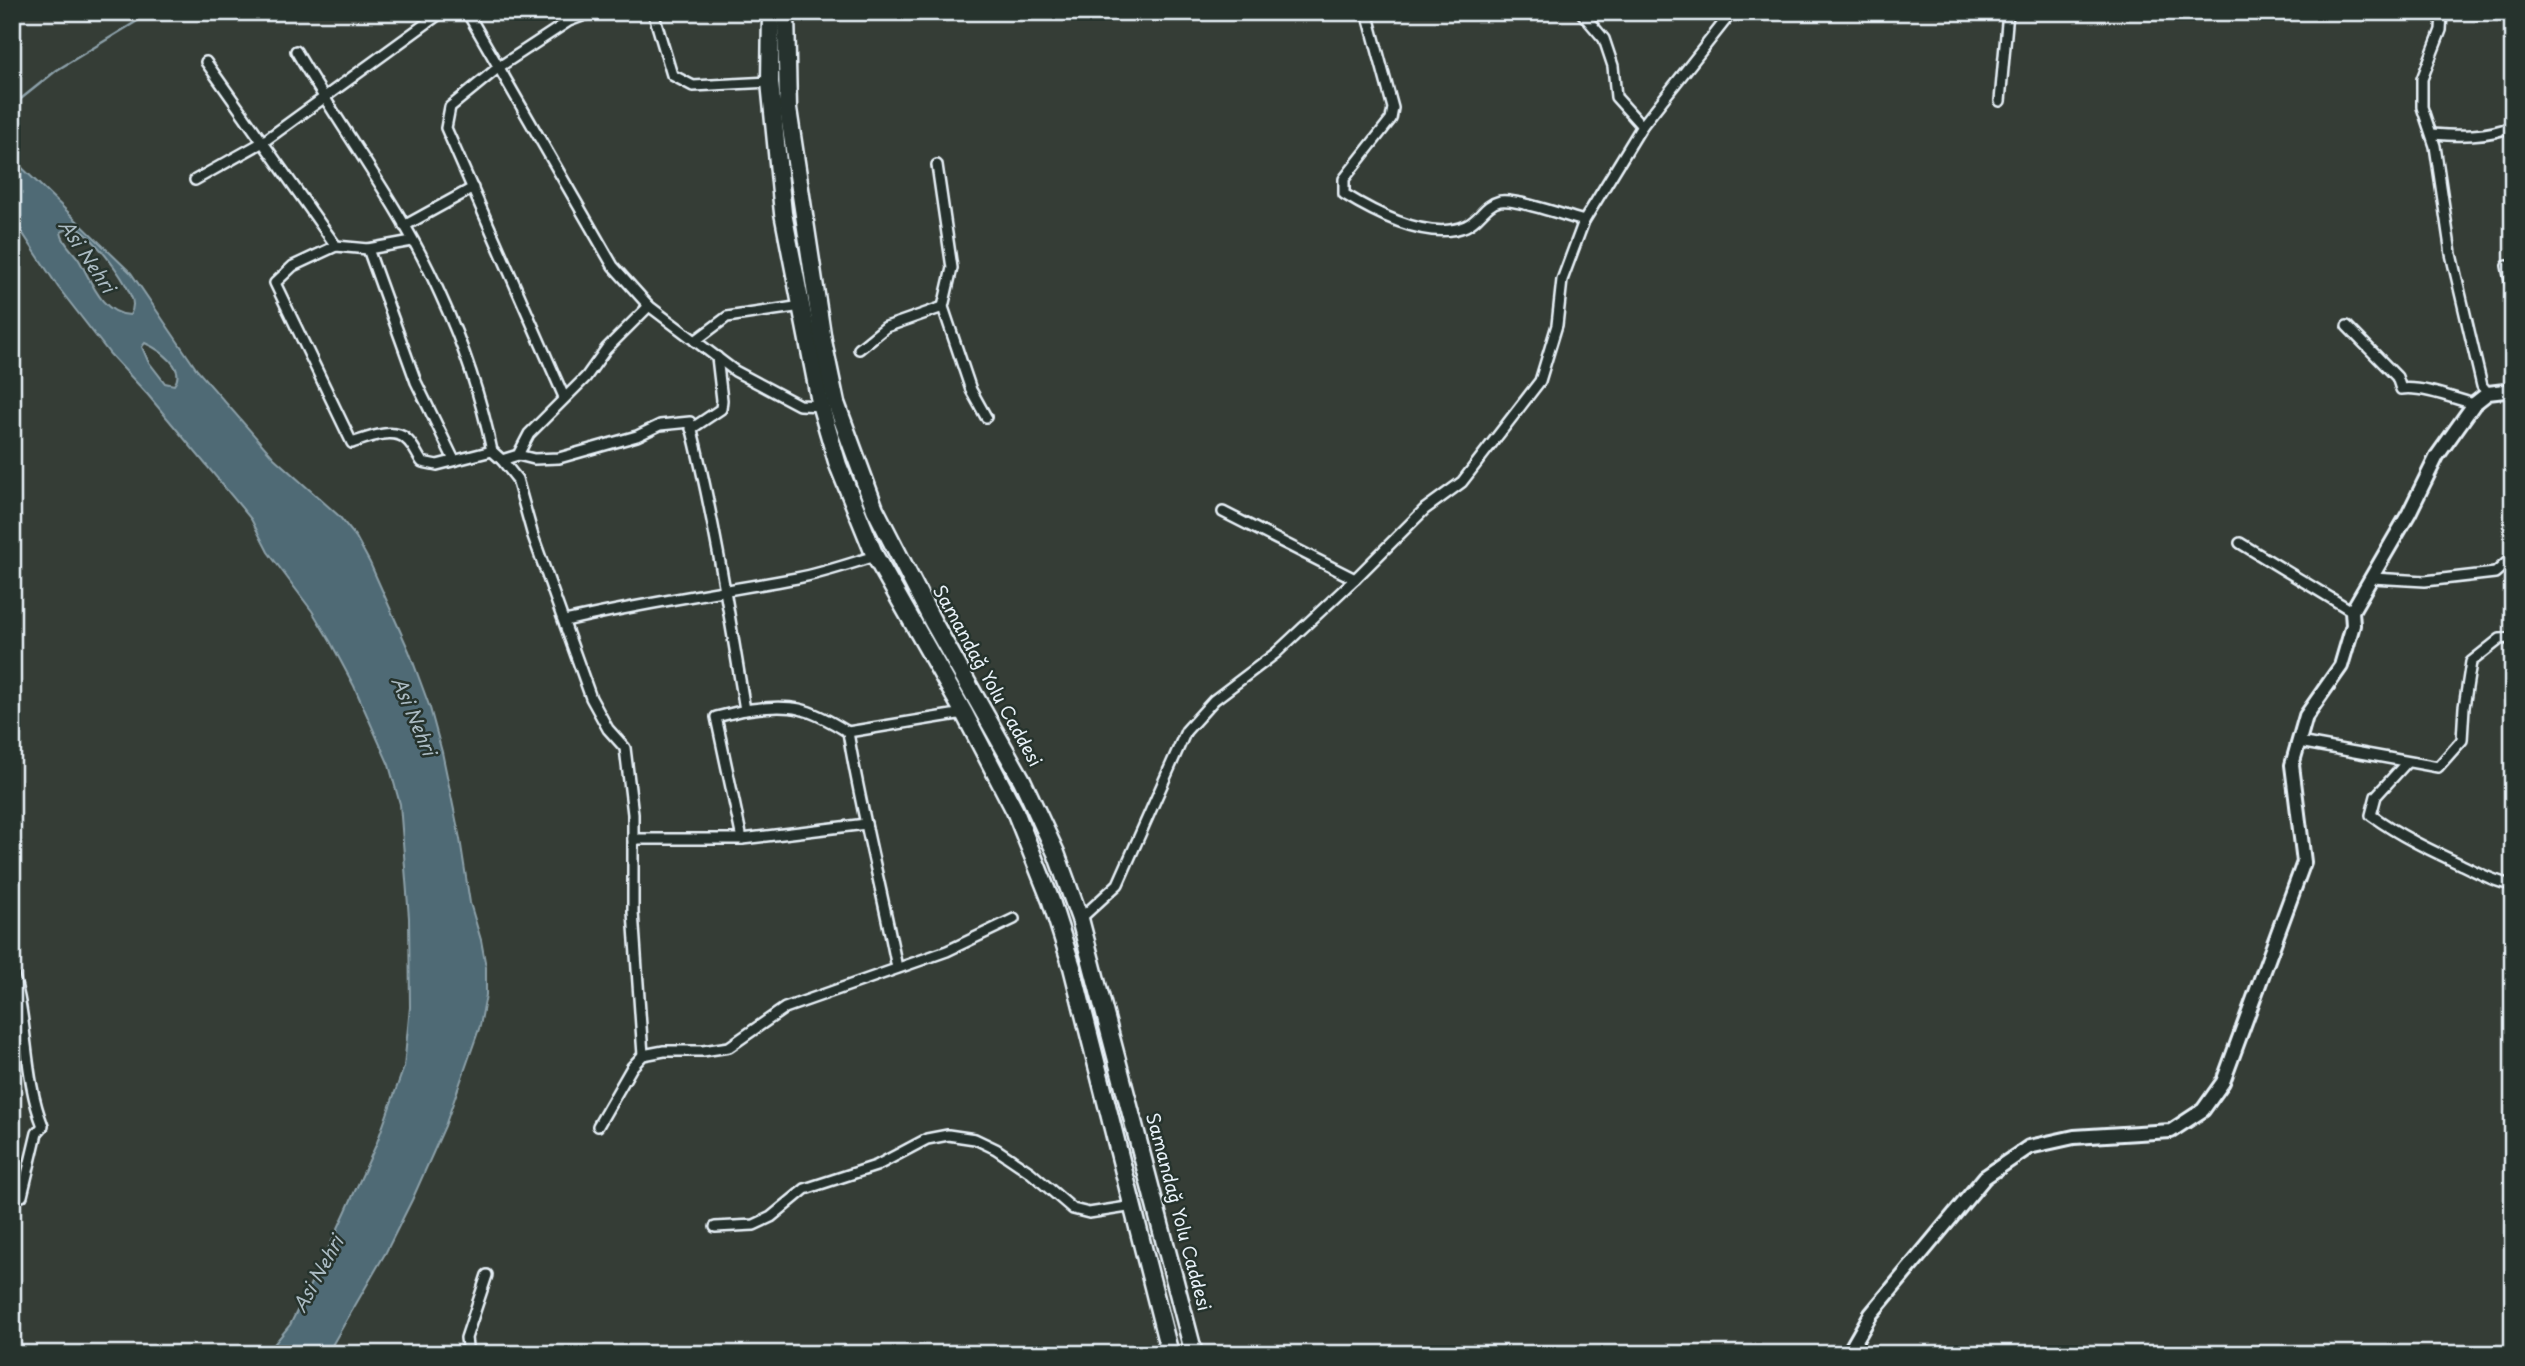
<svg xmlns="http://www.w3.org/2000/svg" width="2525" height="1366" font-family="'Playpen Sans',sans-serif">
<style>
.water{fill:#4f6a74;stroke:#8ca0a9;stroke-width:2;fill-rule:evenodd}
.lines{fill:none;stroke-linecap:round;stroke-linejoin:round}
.stream{stroke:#8ca0a9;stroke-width:2.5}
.street-casing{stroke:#e8f1f8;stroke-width:14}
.secondary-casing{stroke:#e8f1f8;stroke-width:18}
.highway-casing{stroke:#e8f1f8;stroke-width:21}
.street{stroke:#26332d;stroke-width:9}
.secondary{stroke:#26332d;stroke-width:12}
.highway{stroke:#26332d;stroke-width:16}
.labels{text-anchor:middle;stroke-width:5;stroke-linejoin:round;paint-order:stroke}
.street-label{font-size:18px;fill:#e8f1f8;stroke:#26332d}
.water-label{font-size:19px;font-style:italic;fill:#abbbc3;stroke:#26332d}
</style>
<rect width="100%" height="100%" fill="#353d36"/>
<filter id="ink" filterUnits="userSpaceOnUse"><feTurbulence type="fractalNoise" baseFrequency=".0143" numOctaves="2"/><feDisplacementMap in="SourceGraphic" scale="14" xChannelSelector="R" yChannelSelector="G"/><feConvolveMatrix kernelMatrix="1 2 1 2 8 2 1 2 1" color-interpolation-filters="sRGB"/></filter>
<g filter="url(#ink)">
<path class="water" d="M12,158L131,273L197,370L274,458L339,516L356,537L370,563L409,651L430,708L442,752L460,839L470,903L481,940L486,967V995L480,1026L445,1126L412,1200L386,1252L327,1354H266L290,1325L334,1237L376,1145L404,1067L410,1007L409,918L400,804L389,765L354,686L330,641L312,611L268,552L251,519L148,395L110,354L58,287L12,217ZM74,226C91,233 123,276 130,294C134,301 134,308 130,315C101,314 91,280 79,260C73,251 62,242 61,232ZM145,343C160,350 187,368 174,385L165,383L148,361L142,347Z"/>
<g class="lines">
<g class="stream">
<path d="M493,12L498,20L527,22L552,12"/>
<path d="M12,106L57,70L152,12"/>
</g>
<defs>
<g id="street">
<path d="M467,12L613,266L649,306L735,371L799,405L825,406"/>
<path d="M653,12L672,75L693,86L770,82"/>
<path d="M1367,12L1393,108L1391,119L1344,179V194C1375,213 1429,242 1466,226C1480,220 1484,205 1500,201C1515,198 1566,216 1584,221"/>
<path d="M1581,12L1604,39L1613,66L1616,97L1642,126"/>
<path d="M2442,12L2441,30L2422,79V107L2435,146L2451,254L2482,386L2488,393"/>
<path d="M2446,12L2513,15"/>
<path d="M296,51C343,132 402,208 440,294C463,344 481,397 492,451"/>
<path d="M206,62L336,246"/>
<path d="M2000,101L2008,12"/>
<path d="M2432,134C2458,136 2488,137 2513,126"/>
<path d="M937,165L952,268L943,307L971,390L986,417"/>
<path d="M195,180L263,142L442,12"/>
<path d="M404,226L473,188"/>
<path d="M412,241L368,249L336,246L293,266L275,283L352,443C367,438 393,427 406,439C413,444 417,455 422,462L437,465L492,451L502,460L518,455L529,434L586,377L606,349L649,306"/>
<path d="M368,249L416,382L454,460"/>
<path d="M2507,266L2513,296"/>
<path d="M2347,326L2397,377L2401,389C2422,386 2453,398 2474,404"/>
<path d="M695,341L727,317L802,306"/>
<path d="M859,349L886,327L943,307"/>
<path d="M564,397L446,128L450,107L499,67L569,21L593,12"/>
<path d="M691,429L721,409L722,400L717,357"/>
<path d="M518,455L534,459L559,458L637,436L660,425L690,422C714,517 729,613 745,710C792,703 808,707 848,732C861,812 882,889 897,968"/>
<path d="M502,460L517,479L533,536L591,698L608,729L625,748L633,814V912L643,1055"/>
<path d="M1223,512L1355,579"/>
<path d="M2240,543L2352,611"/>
<path d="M2372,578L2425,581L2495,573L2513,557"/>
<path d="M565,621C642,603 720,592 797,578C823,573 849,564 875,556"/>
<path d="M848,732L964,713"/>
<path d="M2299,742L2438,767L2462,740L2464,707L2471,662L2500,639L2513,638"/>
<path d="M2407,762L2376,796L2371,815C2400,836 2430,850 2462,865C2479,873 2495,882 2513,885"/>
<path d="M633,839H742L866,824"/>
<path d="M742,839L716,717L745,710"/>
<path d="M1080,919L1118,884L1186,731L1214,700L1276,653L1355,579L1425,509L1462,482L1540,381L1557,325L1562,280L1584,221L1642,126L1732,12"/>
<path d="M12,971C29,1021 23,1076 43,1126L37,1133L22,1196"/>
<path d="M598,1126L632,1067L643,1055L664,1051H703L729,1047L785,1008L947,951L1014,919"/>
<path d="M715,1227L754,1225L771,1217L805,1189L876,1166L927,1139L948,1135L975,1139L996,1149L1030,1172L1073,1209L1089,1213L1134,1206"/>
<path d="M468,1354L466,1338L487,1275"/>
</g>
<path id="secondary" d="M1848,1354L1871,1314L1985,1177L2029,1147L2074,1137L2171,1131L2203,1110L2223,1082L2304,862L2292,765L2306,716L2341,666L2353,625L2352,611L2409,513L2437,456L2474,404L2488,393L2513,390"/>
<g id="highway">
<path d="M771,12L770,82L783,213L821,407L838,465L875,556L964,713L1015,811L1051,901L1072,967L1170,1354"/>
<path d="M786,12L788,109L823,341L836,403L875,509L933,622L1022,780L1056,853L1080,919L1194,1354"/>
</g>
</defs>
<use href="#street" class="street-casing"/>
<use href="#secondary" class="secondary-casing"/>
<use href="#highway" class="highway-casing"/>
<use href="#street" class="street"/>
<use href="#secondary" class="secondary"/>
<use href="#highway" class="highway"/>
</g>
</g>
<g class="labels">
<g class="street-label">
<text transform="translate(987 676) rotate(61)" y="6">Samandağ Yolu Caddesi</text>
<text transform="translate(1178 1212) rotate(75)" y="6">Samandağ Yolu Caddesi</text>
</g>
<g class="water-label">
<text transform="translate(87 256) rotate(56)" y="7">Asi Nehri</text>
<text transform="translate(414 716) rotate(67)" y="7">Asi Nehri</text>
<text transform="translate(318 1274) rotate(-61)" y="7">Asi Nehri</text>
</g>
</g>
<rect width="2525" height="1366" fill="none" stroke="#26332d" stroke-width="42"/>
<rect x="21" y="21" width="2483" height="1324" fill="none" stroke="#e8f1f8" stroke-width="2.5" filter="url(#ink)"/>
</svg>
